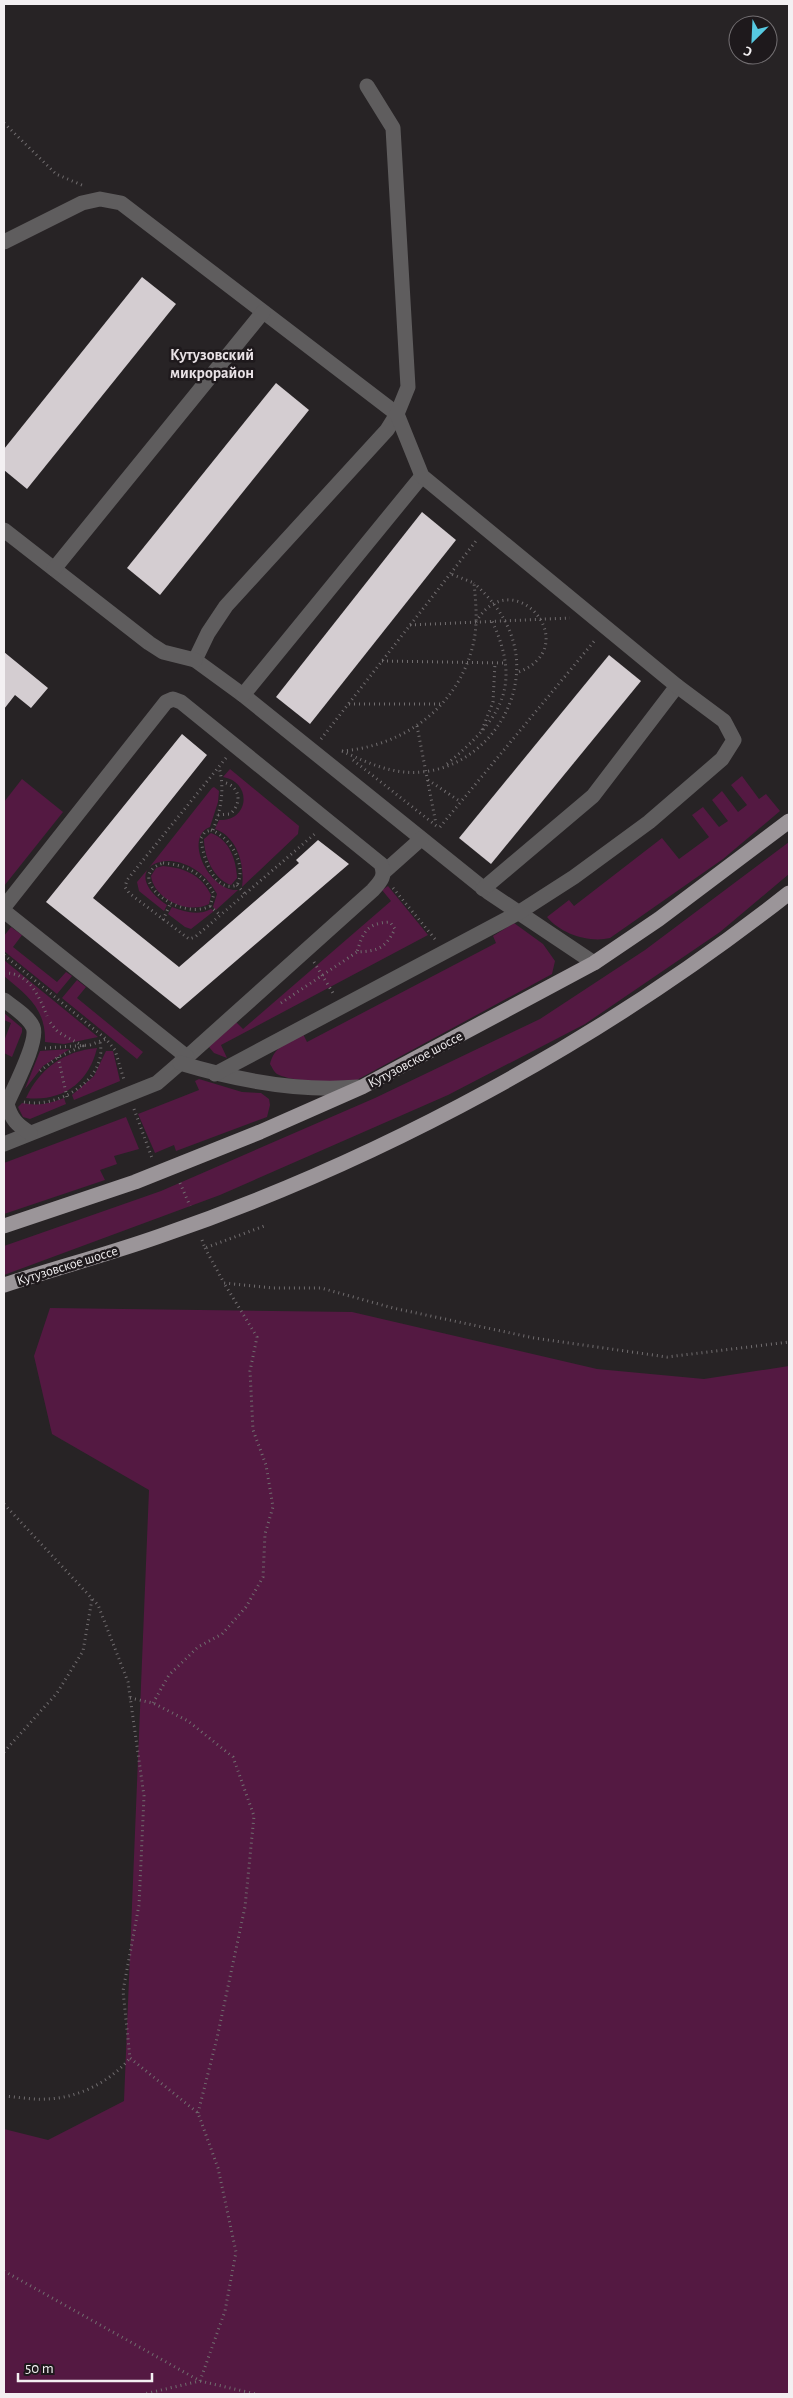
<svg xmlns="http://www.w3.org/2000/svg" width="793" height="2398" font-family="'Alegreya Sans',sans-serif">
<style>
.green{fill:#541942}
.building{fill:#d4cdd1}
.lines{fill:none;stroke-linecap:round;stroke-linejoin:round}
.path{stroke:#716d6f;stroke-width:3;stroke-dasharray:1 4;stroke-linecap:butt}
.minor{stroke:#5f5d5e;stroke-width:15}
.major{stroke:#9b9599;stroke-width:15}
.labels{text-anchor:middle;stroke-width:5;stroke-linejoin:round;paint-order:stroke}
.street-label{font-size:14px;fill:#f3f0f2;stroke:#1e191c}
.quarter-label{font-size:16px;font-weight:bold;fill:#e9e2e6;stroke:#1e191c}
</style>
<rect width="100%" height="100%" fill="#272325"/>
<g class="green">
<path d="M230,769L299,826L298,834L242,887C245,866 238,837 215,829L219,820C249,822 253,782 223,777Z"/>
<path d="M742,776L759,799L766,794L780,811L723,859L610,938C589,943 561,934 547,917L569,900L574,906L662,838L679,859L709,837L692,815L703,807L719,827L728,821L712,800L722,791L738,812L747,805L731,785Z"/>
<path d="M22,779L63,812L4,886V802Z"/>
<path d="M214,787L219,791L218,802L210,827C183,837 209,892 238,890L216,910L213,907L217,894C186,836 108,864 167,905L164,911L139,891L137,882L148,869L212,788Z"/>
<path d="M211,833C230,840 236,860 237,878L231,885C213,879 204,856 204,839Z"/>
<path d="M789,842V874L720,932L585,1024L448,1095L220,1195L4,1275V1246L161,1191L375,1098L540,1019L645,950Z"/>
<path d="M163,866C185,868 201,875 211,895L209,904C188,915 154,899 151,876L156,868Z"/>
<path d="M388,886L428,935L221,1045L227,1058L214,1053L209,1047L211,1041L235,1021L243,1029L391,901L382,890Z"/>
<path d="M172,907C185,912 198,916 211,909L214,911L191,929L185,927L168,914Z"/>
<path d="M514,923L543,944L555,961L552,974L355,1081C338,1083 291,1082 277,1074C274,1072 272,1067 270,1064C274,1047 287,1042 303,1034L307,1042L496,943L493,936Z"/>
<path d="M11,927L22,935L13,947L57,982L66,972L72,976L57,994L4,951V936Z"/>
<path d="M4,960L98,1037L64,1044L45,1042C46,1009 28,996 4,976Z"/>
<path d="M77,980L86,987L77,998L143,1052L137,1059L62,998Z"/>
<path d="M4,1013L22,1028V1032L12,1057L4,1053V1041L11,1023L4,1020Z"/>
<path d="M97,1048C89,1083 62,1102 26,1098C40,1068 64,1051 97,1048Z"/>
<path d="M70,1049L43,1066L25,1089L40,1051Z"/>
<path d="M106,1051H113L120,1081L74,1100L72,1095L94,1076Z"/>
<path d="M199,1079L242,1092L261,1093L269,1099L270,1105L267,1117L176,1151L174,1145L155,1153L138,1114L199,1090L195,1081Z"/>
<path d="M64,1098L66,1104L30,1119L23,1117L18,1107L22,1103C37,1106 49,1104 64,1098Z"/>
<path d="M126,1117L139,1149L114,1156L117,1164L100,1170L105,1180L4,1214V1163Z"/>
<path d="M50,1308L352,1312L597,1369L704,1379L789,1366V2394H4V2129L48,2140L124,2101L149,1490L52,1434L34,1356Z"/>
</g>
<g class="building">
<path d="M142,277L176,304L27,489L4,470V449Z"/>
<path d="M276,383L309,410L160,595L127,568Z"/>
<path d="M422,512L456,540L310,724L276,697Z"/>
<path d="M4,652L48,688L31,708L15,695L4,709Z"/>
<path d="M609,655L641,681L491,864L459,838Z"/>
<path d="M182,734L207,755L93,898L179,967L299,863L296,860L318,840L349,864L180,1009L46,902Z"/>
</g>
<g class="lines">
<g class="path">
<path d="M4,123L56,174L84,186"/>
<path d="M476,622C513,559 588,648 516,673"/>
<path d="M410,625L570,618"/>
<path d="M382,661L505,663"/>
<path d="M349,704H441"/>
<path d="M417,726L436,824"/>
<path d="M482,730L493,702L495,663"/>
<path d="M321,739L476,541"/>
<path d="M342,751C368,763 393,775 422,772C487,766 535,694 510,632C502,612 490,598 474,583"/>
<path d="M342,751C404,746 458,707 473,645C478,625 476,604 474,583L451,574"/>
<path d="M226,758L127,880L125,887L129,893L189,939L195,937L317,832"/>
<path d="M353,760L439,828"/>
<path d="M447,764C498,721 524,689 492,621"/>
<path d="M428,780L461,802"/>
<path d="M218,815L230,814C243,803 240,785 222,782"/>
<path d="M440,827L596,639"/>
<path d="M211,830C231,837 247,866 237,885C214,894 202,855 201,838L205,832Z"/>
<path d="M213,830C221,809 225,790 219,767"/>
<path d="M163,863C186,865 203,873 214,894L210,906C180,922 122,877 163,863Z"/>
<path d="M237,885L245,894"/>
<path d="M393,888L435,939"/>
<path d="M210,906L220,915"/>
<path d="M163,920L170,904"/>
<path d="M4,955L106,1039L115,1050L124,1080"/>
<path d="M314,962L333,993"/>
<path d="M4,973C29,972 39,996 47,1016"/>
<path d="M281,1003L357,952C379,951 385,948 395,929L390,922C367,923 363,932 357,952"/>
<path d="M45,1048L90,1045L106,1039"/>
<path d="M58,1057L67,1097"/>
<path d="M40,1071L58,1057L83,1046L58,1032L49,1021"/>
<path d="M24,1102C57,1109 108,1080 100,1042"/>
<path d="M134,1109L152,1158"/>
<path d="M180,1183L190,1206"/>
<path d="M202,1240L205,1248L267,1225"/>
<path d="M205,1248L224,1283L273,1288H321L393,1308L534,1338L667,1357L789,1342"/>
<path d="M4,1504L98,1605L128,1682L144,1796L139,1905L123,1991L130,2058L198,2113L218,2168L236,2252L225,2311L200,2381L144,2394"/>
<path d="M130,1698L153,1703L188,1721L233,1757L254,1816L245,1907L217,2038L198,2113"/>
<path d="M153,1703L169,1675L198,1647L222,1634L246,1607L263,1577L265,1534L273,1507L266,1465L253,1430L250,1371L257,1337L224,1283"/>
<path d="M4,1752L57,1693L83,1651L92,1599"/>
<path d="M4,2096C18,2097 33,2100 47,2099C78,2098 110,2082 130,2058"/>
<path d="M4,2271L200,2381L256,2394"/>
</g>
<g class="minor">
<path d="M4,242L82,203L100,199L121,203L397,414L387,430L226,606L208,633L195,660L243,695L488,892L594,963"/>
<path d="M4,530L149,643L163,652L195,660"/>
<path d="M54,569L263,312"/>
<path d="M243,695L422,476"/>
<path d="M384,872L421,839"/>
<path d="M483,889L593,796L677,686"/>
<path d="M4,907L166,702L173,699L181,702L381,864C386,876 381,881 373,890L187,1057"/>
<path d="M4,911L187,1057L157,1083L4,1144"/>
<path d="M4,1000C13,1007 28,1016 33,1027C39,1041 13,1089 7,1104L4,1106"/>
<path d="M180,1063C236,1080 299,1092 358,1087"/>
<path d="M215,1074L518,913L574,877L649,822L722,759L734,740L724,721L677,686L422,476L397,414L408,387L393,128L367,86"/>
<path d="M7,1104C11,1119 17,1125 30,1133"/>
</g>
<g class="major">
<path d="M4,1226L135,1182L260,1132L362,1087L594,963L659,919L789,821"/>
<path d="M4,1285C56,1268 109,1254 160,1236C384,1159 604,1039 789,893"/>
</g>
</g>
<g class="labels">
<g class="street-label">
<text transform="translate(415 1059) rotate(-28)" y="5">Кутузовское шоссе</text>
<text transform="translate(67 1265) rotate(-17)" y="5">Кутузовское шоссе</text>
</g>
<g class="quarter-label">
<text x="212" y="360">Кутузовский<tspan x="212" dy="18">микрорайон</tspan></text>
</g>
</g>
<rect width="793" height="2398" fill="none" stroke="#f3f0f2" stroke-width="10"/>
<g transform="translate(753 40) rotate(204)"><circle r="24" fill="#1e191c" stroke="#736f72"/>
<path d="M0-4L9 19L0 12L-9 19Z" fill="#56c9e1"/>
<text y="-8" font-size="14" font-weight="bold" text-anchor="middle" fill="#f3f0f2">С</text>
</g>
<path d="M18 2373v8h134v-8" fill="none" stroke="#f3f0f2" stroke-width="2.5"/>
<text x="25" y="2373" font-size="15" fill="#f3f0f2" stroke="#1e191c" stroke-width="4" paint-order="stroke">50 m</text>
</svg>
